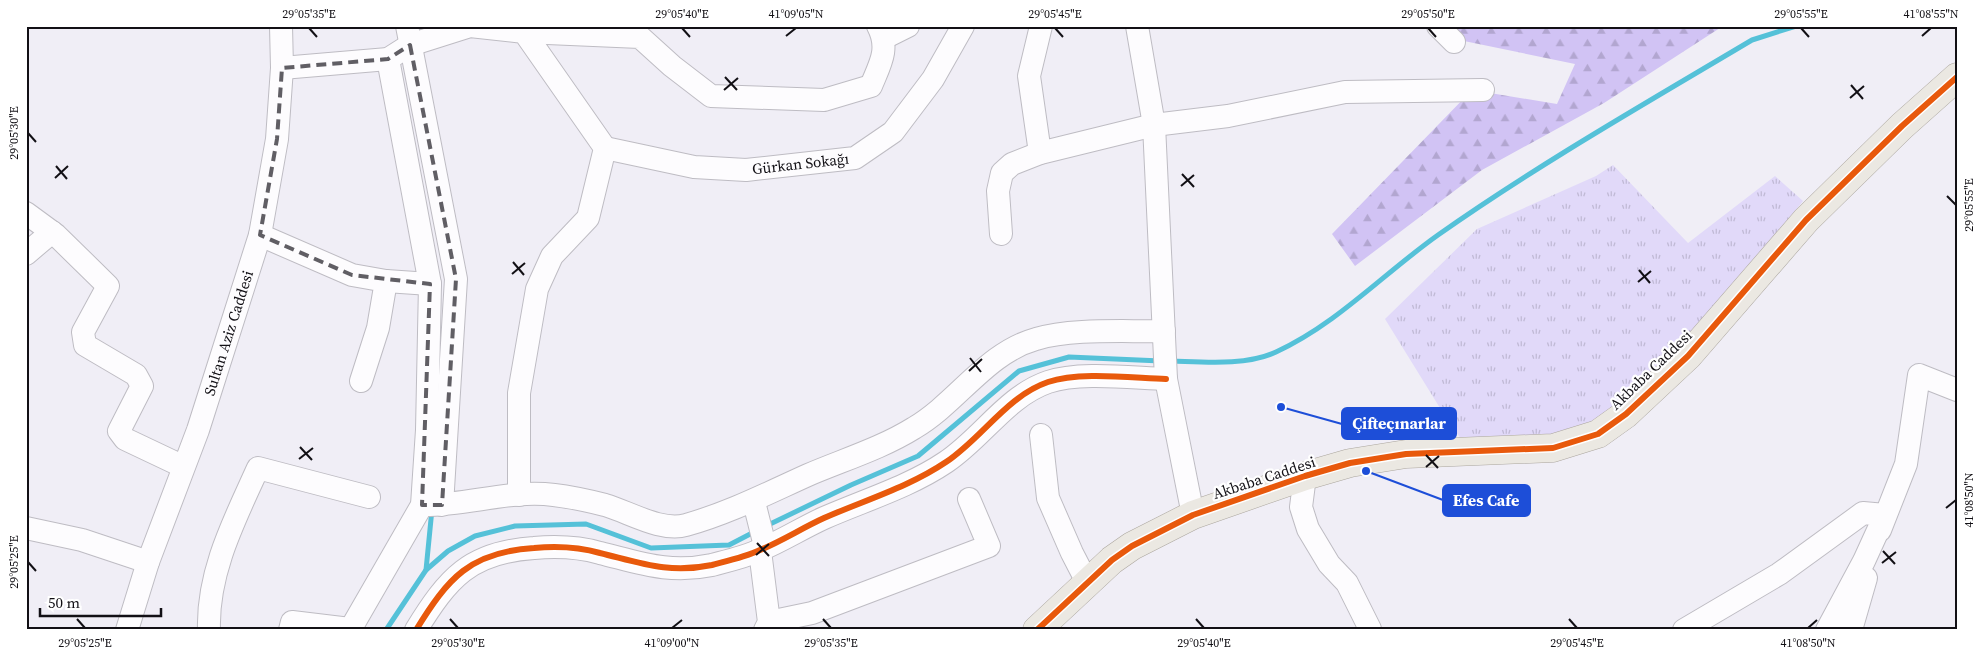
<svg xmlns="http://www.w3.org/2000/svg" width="1983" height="656" font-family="'Source Serif 4',serif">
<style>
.grass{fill:url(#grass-tufts)}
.forest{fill:url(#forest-firs)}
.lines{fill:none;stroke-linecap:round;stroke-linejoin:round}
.stream{stroke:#55c1d8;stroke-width:5}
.minor-casing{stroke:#bebcc3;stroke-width:24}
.major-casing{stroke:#aba69e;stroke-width:29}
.minor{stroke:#fdfcfe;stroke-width:22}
.major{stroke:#ebe8e2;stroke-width:28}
.cycleway-casing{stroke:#fff;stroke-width:9}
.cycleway{stroke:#e8590c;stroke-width:6}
.marked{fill:none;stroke:#605e64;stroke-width:4;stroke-dasharray:10 6;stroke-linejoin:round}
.ticks{fill:none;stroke:#121015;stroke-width:2}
.labels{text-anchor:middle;stroke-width:4.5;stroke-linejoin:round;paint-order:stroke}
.street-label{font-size:15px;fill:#121015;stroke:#fff}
.leader{fill:none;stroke:#1d4ed8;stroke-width:2}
.callout-dot{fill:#1d4ed8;stroke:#fff;stroke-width:2}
.callout{fill:#1d4ed8;stroke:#1d4ed8;stroke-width:2}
.callout-label{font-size:16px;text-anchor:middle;font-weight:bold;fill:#fff}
.neatline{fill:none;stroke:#121015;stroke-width:2}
.ticks-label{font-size:12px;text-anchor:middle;fill:#121015}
</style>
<defs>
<pattern id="grass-tufts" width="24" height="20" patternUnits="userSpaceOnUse" patternTransform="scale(1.25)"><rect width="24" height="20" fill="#e1d9f9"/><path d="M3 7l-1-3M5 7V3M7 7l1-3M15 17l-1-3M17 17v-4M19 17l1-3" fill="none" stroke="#c0b9d5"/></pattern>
<pattern id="forest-firs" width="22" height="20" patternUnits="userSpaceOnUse" patternTransform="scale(1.25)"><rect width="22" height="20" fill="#d1c3f4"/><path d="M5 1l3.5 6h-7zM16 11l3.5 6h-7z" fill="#b2a6d0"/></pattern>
</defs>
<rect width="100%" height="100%" fill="#f0eef6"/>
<path class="grass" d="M1613,165L1688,243L1775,176L1803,201L1708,320L1613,416L1559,440L1464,443L1448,421L1385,319L1477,229L1596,176Z"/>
<path class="forest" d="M1450,26H1723L1604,103L1482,170L1355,266L1332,234L1472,90L1557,104L1575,64L1464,41Z"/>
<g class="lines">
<g class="stream">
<path d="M1172,361C1204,362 1246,366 1276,352C1337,324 1383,274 1438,235C1539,164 1646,103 1752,40L1796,26"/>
<path d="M766,526L851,485L918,456L1019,371L1069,357L1161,361"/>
<path d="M426,570L448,551L475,536L515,526L586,524L651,548L729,545L756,531"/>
<path d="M386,630L426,570L432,509"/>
</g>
<defs>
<g id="minor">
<path d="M407,26L456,279L442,505"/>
<path d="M1137,26L1154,125L1166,379L1193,515"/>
<path d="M1438,26L1454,42"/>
<path d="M524,32L640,37L672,66L711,96L824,100L871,86C880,64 890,49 878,26"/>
<path d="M884,38L908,26"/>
<path d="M282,68L388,59L410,45L470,26L524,32L605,148L588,218L552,256L537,289L519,393V495"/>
<path id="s1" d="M605,148L694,167L746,170L855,158L893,132L933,79L963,26"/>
<path d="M1040,153L1029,76L1041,26"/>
<path d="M26,213L56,235L108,286L83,332L85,345L136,375L142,386L119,431L125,439L182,466"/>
<path d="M1001,234L998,191L1002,173L1012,164L1040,153L1154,125L1228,116L1345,92L1483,90"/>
<path d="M260,235L352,275L386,281L378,328L361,381"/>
<path d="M26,254L52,232"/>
<path d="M386,281L430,284"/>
<path d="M1041,435L1048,498L1072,553L1087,582"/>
<path d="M1305,476L1301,507L1308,529L1329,564L1347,583L1370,629"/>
<path d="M754,502L764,542L760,551L769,622L765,630"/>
<path d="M422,505C466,506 511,489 554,495C571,497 589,501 605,505C629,512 661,532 686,525C729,513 768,493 808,475C843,460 882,448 914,428C958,402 986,353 1036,339C1072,328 1126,332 1164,331"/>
<path d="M26,528L82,540L148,562"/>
<path d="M1880,530L1906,464L1919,375L1957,390"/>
<path d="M769,622L812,613L989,546L969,499"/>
<path id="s2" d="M127,630L148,562L198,430L260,235L277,139L282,68L281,26"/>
<path d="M209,630C207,572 235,519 258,468L369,497"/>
<path d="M290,630L292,622L350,629"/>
<path d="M350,630L422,505L427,430L430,284L388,59"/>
<path d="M416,630C448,578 470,552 534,548C556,546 579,547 600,553C641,563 669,574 712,565C727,561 745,557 760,550C782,541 802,528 824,518C865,500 909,487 946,462C982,438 1007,396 1048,382C1079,371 1133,378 1166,379"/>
<path d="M1684,630L1779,574L1863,513L1885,515L1864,561L1827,630"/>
<path d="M1851,630L1866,578"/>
</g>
<path id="major" d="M1037,630L1112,560L1132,546L1193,515L1305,476L1350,463L1406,454L1553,448L1598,434L1626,414L1688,356L1806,220L1902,126L1957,77"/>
</defs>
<use href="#minor" class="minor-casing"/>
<use href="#major" class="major-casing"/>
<use href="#minor" class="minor"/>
<use href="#major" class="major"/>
<defs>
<g id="cycleway">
<path d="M416,630C448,578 470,552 534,548C556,546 579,547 600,553C641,563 669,574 712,565C727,561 745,557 760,550C782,541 802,528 824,518C865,500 909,487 946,462C982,438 1007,396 1048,382C1079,371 1133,378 1166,379"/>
<path d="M1037,630L1112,560L1132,546L1193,515L1305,476L1350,463L1406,454L1553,448L1598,434L1626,414L1688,356L1806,220L1902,126L1957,77"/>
</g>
</defs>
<use href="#cycleway" class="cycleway-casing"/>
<use href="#cycleway" class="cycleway"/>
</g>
<path class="marked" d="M410,45L456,279L442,505H422L430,284L352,275L260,235L277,139L282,68L388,59Z"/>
<path class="ticks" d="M309,28L317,37M682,28L690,37M1055,28L1063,37M1428,28L1436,37M1801,28L1809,37M786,36L796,28M1922,36L1931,28M725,77L737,90M1851,85L1863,99M724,90L738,78M1850,98L1864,86M28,133L36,142M56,166L67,179M1182,174L1194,187M55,178L68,166M1181,186L1194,175M1947,196L1956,205M513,262L524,275M1639,270L1650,283M512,274L525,263M1638,282L1651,271M970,358L981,372M969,371L982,359M300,447L312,460M1426,455L1438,468M299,459L313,448M1426,467L1439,456M1946,508L1956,500M757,543L769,556M1883,551L1895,564M756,555L769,544M28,562L36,571M1882,563L1896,552M77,619L85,628M450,619L458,628M823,619L831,628M1196,619L1204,628M1569,619L1577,628M672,628L682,620M1808,628L1817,620"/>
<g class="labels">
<g class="street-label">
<text dy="5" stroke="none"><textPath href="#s1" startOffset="198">Gürkan Sokağı</textPath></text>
<text dy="5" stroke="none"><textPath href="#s2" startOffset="314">Sultan Aziz Caddesi</textPath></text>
<text transform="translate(1651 370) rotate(-44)" y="5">Akbaba Caddesi</text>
<text transform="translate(1264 478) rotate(-18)" y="5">Akbaba Caddesi</text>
</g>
</g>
<path class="leader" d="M1281 407L1342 424M1366 471L1443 500"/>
<g class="callout-dot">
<circle cx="1281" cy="407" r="5"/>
<circle cx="1366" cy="471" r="5"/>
</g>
<g class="callout">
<rect x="1342" y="408" width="114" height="31" rx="5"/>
<rect x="1443" y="485" width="87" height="31" rx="5"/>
</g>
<g class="callout-label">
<text x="1399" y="429">Çifteçınarlar</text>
<text x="1486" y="506">Efes Cafe</text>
</g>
<rect width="1983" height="656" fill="none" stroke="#ffffff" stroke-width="55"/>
<path d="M40 608v8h121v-8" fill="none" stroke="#121015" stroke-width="2.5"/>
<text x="48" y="608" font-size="15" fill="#121015" stroke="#ffffff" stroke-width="4" paint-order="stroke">50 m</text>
<rect x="28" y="28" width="1928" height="600" class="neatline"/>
<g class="ticks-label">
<text x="309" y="18">29°05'35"E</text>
<text x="682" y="18">29°05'40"E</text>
<text x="796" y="18">41°09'05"N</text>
<text x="1055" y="18">29°05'45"E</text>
<text x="1428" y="18">29°05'50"E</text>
<text x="1801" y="18">29°05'55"E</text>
<text x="1931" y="18">41°08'55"N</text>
<text transform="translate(14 133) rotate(-90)" y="4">29°05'30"E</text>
<text transform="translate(1969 205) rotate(-90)" y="4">29°05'55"E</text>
<text transform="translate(1969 500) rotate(-90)" y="4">41°08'50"N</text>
<text transform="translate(14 562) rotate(-90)" y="4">29°05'25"E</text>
<text x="85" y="647">29°05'25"E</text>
<text x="458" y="647">29°05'30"E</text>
<text x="672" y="647">41°09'00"N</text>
<text x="831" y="647">29°05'35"E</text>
<text x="1204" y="647">29°05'40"E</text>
<text x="1577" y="647">29°05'45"E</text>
<text x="1808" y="647">41°08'50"N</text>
</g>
</svg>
